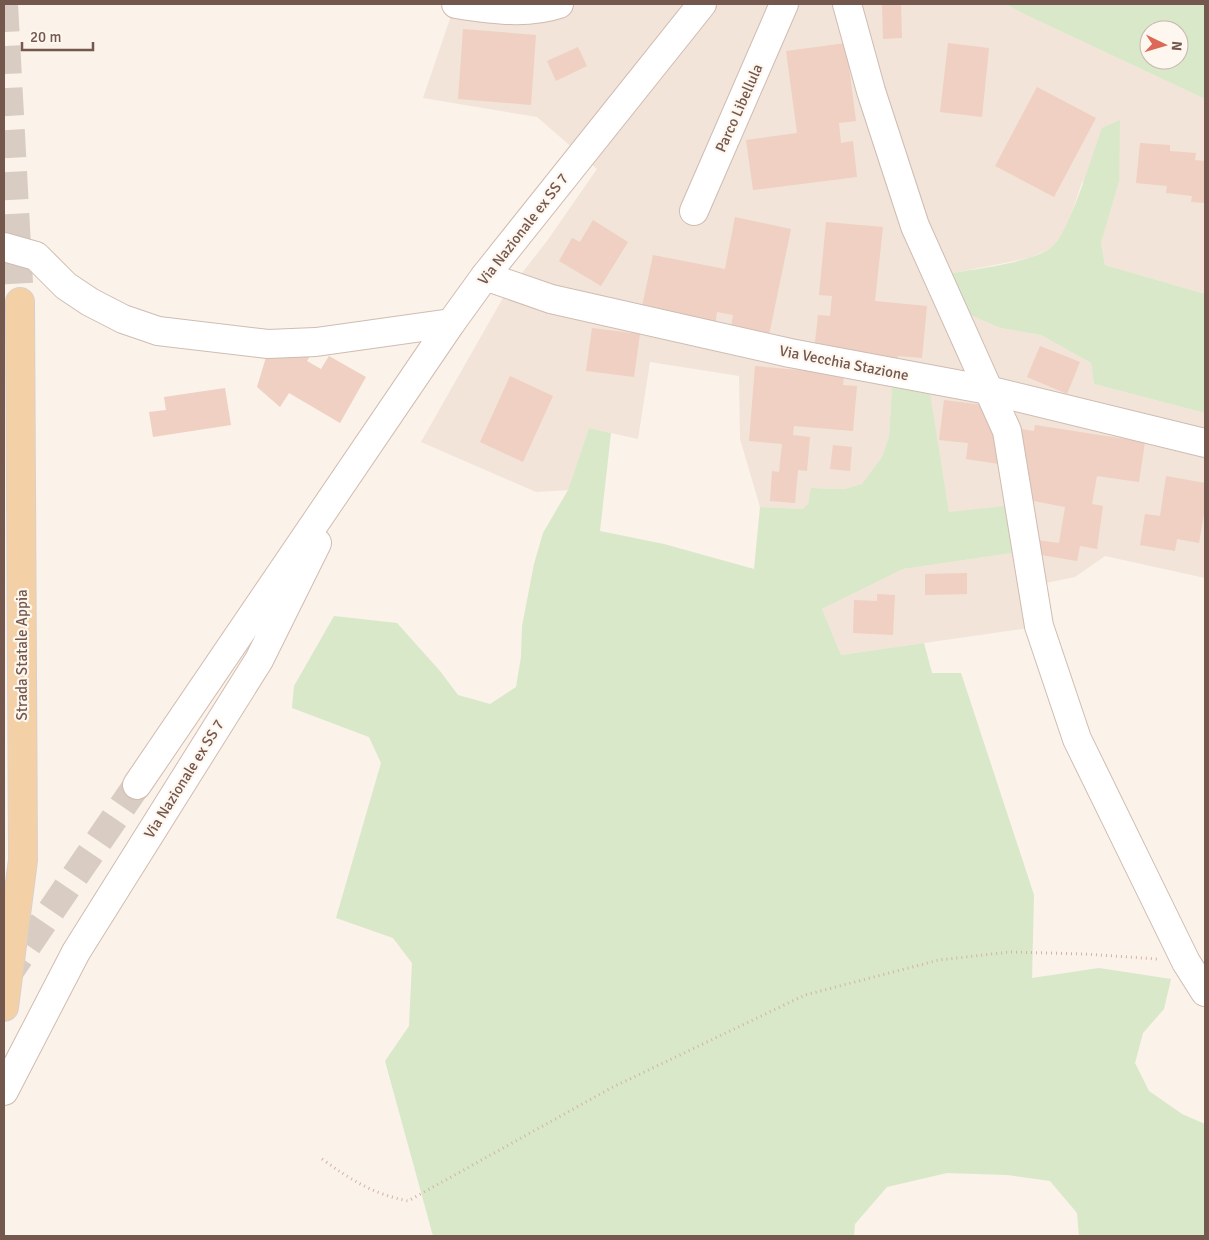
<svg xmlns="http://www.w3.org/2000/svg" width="1209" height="1240" font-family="Signika,sans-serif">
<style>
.residential{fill:#f2e4d8}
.green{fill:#d8e8c8;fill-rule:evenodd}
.building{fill:#efd0c2}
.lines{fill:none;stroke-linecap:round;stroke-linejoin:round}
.secondary-tunnel{stroke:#d9ccc2;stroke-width:28;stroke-dasharray:28 14;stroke-linecap:butt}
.primary-tunnel{stroke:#d9ccc2;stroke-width:28;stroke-dasharray:28 14;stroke-linecap:butt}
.street-casing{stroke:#cfbcb2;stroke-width:30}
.secondary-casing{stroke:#d1bbb0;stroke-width:30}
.primary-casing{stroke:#d8d0cd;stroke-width:30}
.path{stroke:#d4b3a5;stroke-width:3;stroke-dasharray:1 4;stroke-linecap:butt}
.street{stroke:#fff;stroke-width:28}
.secondary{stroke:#fff;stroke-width:28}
.primary{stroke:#f4d0a6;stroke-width:28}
.labels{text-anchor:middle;stroke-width:4.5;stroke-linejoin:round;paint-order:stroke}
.street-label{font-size:15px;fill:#74584e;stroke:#fef7ef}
</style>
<rect width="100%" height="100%" fill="#fbf2e9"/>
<path class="residential" d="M455,4H1006L1022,13L1205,99V294L1105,265L1101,243L1119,182H1082L1067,227L1052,248L1029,258L949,274L1001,328L1041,335L1091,363L1094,384L1205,413V578L1105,556L1075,577L1022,588L1029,628L841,655L822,609L903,569L1012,553L949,512L929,394L892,387L889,436L882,457L870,474L862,484L844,489L812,488L808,504L802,509L760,507L740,439L739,376L650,362L638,439L589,428L568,490L536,492L421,442L504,296L547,241L597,169L537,117L423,98Z"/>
<g class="green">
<path d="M1006,4H1205V99L1022,13ZM1149,30H1179V60H1149Z"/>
<path d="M1120,120L1119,182L1101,243L1105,265L1205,294V413L1094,384L1091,363L1041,335L1001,328L969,314L948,274C974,269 1032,263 1052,247C1070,232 1092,155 1102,128Z"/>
<path d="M892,387L930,394L949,512L1006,506L1012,553L903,569L822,609L841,655L924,643L932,673H961L1034,895L1032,978L1099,968L1171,979L1164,1009L1143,1033L1135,1063L1149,1091L1182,1114L1205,1124V1236H1079L1077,1213L1050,1181L1007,1175L947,1173L887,1187L855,1224L854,1236H433L385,1061L409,1026L412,963L393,938L336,918L381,763L369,737L292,708L294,686L334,616L397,623L440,671L458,695L490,704L516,687L521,657L522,626L534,564L543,533L568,490L589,428L611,433L600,531L664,544L754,569L760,507L802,509L808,504L811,488L844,489L862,484L882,457L889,436Z"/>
</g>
<g class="building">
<path d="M882,4H901L902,38L883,39Z"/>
<path d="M463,29L536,35L531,105L458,99Z"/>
<path d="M846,43L856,121L839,123L841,143L853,141L857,177L753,190L746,140L797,133L786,51Z"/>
<path d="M948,43L989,48L982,117L940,112Z"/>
<path d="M578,47L587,66L556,81L547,61Z"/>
<path d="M1037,87L1096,118L1054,197L995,166Z"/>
<path d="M1140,143L1170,145V151L1196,153L1195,160L1205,161V203L1191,202L1192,196L1166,193L1167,186L1136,183Z"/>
<path d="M735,217L791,229L769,335L731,327L733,315L717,312L715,326L641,311L653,255L725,269Z"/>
<path d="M593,220L628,242L601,286L559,261L572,238L580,242Z"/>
<path d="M826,222L883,227L875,301L927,306L922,358L898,356V359L814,351L818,315L830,316L832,296L819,295Z"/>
<path d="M592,328L640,334L634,377L586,371Z"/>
<path d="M1040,346L1080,362L1067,394L1027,377Z"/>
<path d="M314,350L307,361L321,369L329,356L366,377L340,423L289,393L280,407L257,387L267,354Z"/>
<path d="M755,366L844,374L843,385L857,386L853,431L794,426L793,435L810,437L807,471L798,470L795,503L770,501L772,471L779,472L782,444L749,441Z"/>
<path d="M510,376L553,396L523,462L480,442Z"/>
<path d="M225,388L231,425L153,437L149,412L166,410L164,397Z"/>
<path d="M944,400L984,405L995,434L999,464L966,459L968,443L939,440Z"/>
<path d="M1035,425L1145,442L1139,482L1097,476L1092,504L1103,506L1097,549L1080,546L1077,561L1035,554L1037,540L1059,543L1065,507L1023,499L1014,428L1034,431Z"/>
<path d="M833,445L852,447L850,471L830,469Z"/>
<path d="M1166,476L1205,483V508L1199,543L1177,539L1175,551L1140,545L1145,514L1160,516Z"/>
<path d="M967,573V594L925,595V574Z"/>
<path d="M877,594L895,595L893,635L853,633L854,600L877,601Z"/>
</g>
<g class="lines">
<path class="secondary-tunnel" d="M4,980L137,785"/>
<path class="primary-tunnel" d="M4,4L20,302"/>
<defs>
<g id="street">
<path d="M847,4L871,91L915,226L1007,431L1039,626L1077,739L1186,962L1205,992"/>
<path d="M694,211L784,4"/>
<path d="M4,247L36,256L66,286L90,302L123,319L158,331L268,344L316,342L451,323"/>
<path d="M485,276L551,299L790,353L988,390L1205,443"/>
</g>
<g id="secondary">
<path d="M456,4C490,9 526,15 559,4"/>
<path d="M137,785L451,323L485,276L702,4"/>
<path d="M4,1091L76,952L259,660L317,543"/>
</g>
<path id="primary" d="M4,1007L23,860L20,302"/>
</defs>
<use href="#street" class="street-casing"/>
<use href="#secondary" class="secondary-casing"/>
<use href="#primary" class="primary-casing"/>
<path class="path" d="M322,1159C351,1180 373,1194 408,1201L611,1088L805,995L939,960L1010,952L1085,954L1157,959"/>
<use href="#street" class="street"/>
<use href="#secondary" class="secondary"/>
<use href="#primary" class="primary"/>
</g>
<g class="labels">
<g class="street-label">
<text transform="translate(739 108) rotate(-66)" y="5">Parco Libellula</text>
<text transform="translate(523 229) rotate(-52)" y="5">Via Nazionale ex SS 7</text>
<text transform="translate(844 363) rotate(11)" y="5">Via Vecchia Stazione</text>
<text transform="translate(22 655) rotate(-90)" y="5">Strada Statale Appia</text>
<text transform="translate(184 779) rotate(-58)" y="5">Via Nazionale ex SS 7</text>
</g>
</g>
<rect width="1209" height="1240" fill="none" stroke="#74584e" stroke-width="10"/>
<g transform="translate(1164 45) rotate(95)"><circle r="24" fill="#fef7ef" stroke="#c7b7af"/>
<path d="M0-4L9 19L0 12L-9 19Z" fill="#dc6957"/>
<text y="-8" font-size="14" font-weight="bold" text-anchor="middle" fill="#74584e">N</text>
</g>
<path d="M22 42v8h71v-8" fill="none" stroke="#74584e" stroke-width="2.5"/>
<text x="30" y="42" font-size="15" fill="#74584e" stroke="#fef7ef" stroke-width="4" paint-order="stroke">20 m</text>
</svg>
